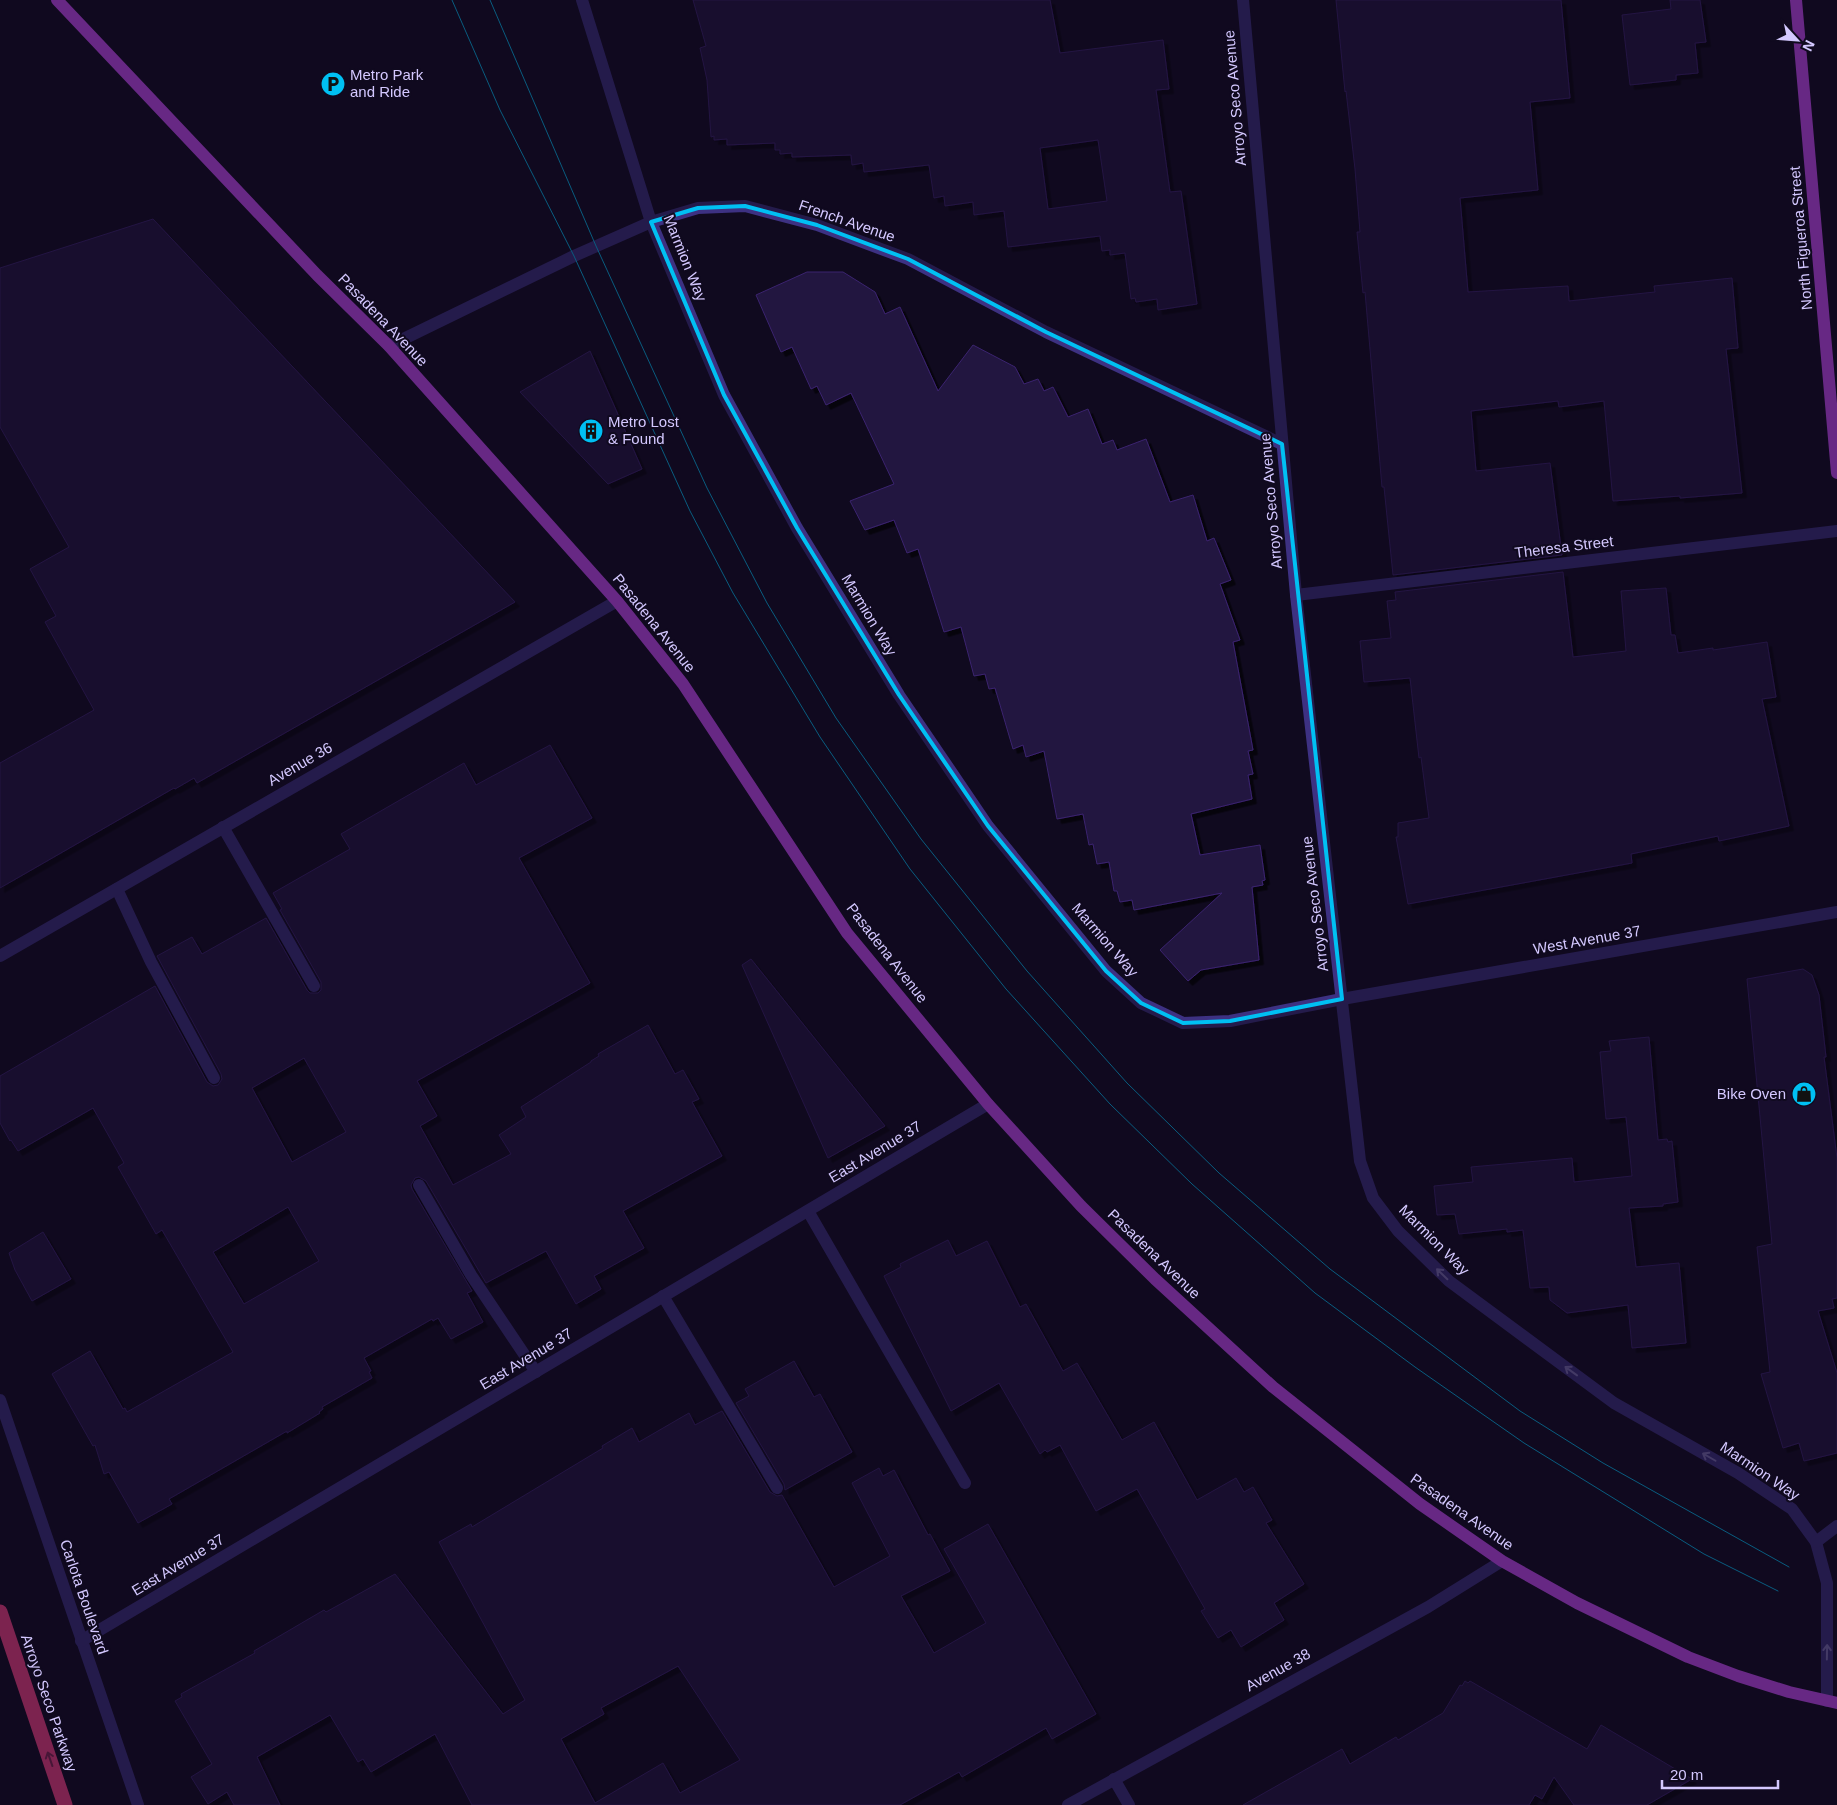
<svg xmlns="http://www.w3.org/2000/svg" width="1837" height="1805" font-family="Helvetica,sans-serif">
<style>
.building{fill:#221541;stroke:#3b246f;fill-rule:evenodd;filter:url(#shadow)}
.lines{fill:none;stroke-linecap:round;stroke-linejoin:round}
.minor{stroke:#3d3182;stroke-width:12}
.major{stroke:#d04fff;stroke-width:12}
.highway{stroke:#ff4389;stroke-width:15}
.tram{stroke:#00c0f3;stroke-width:1}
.oneway{stroke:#8175ba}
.oneway2{stroke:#882654}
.marked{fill:none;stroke:#00c0f3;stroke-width:4;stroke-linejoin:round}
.labels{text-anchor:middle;stroke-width:4;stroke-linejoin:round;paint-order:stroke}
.poi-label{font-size:15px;fill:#d4c8ff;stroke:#100a1f;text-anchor:start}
.street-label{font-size:15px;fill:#d4c8ff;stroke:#100a1f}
</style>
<defs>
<filter id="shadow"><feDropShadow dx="4.5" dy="4.5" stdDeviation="0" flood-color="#0009"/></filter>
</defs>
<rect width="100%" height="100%" fill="#100a1f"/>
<g class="building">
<path d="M693,0H1050L1060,53L1163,40L1169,89L1156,90L1170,192L1181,191L1197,304L1158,310L1157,299L1136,302L1135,298L1131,299L1125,253L1110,255V250L1102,251L1100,236L1008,247L1004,211L974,215L973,202L945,206L944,196L934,198L929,165L864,172L863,163L852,165L851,155L792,157V153L780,154V150H775V143L727,145V139L714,140V136L711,137L707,80L700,48L706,46ZM1098,140L1107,201L1048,209L1040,148Z"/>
<path d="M1336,0H1561L1570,98L1530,102L1538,190L1460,198L1468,292L1568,286L1569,301L1655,292L1654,286L1732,278L1738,348L1726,349L1742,493L1680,498V496L1613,501L1604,401L1559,407L1558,401L1471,411L1476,471L1550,463L1562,555L1393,575L1384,487H1382L1365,292L1363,293L1357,232H1360L1355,169L1346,91L1345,92Z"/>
<path d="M1670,0H1700L1706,42L1695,43L1698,73L1676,75V80L1630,85L1622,15L1671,9Z"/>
<path d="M153,219L515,602L197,783L194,778L175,789L174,788L0,888V763L94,710L45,622L56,616L30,569L69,547L0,427V268Z"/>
<path d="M807,272H843L875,292L885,314L900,307L938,391L973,345L1015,367L1024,384L1038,379L1044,391L1053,387L1068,417L1088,409L1102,444L1113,440L1117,450L1146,439L1170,502L1193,495L1207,541L1214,538L1231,580L1220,584L1240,640L1233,642L1253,750L1248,751L1253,774L1248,775L1252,799L1191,814L1200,855L1260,845L1265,880L1262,881L1263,885L1252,887L1259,960L1201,970L1188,981L1160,950L1222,893L1134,910L1132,900L1120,902L1117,891H1114L1109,862L1097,864L1093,844L1089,845L1083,814L1057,819L1044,751L1026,757L1023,745L1013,749L995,688L989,689L985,674L974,676L961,627L944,632L918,549L907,553L894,520L865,530L850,501L894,484L851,393L826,405L817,386L811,389L792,347L781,352L756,295Z"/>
<path d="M590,351L642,469L608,484L520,392Z"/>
<path d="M1563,572L1573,657L1626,651L1621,591L1666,588L1671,635H1675L1678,653L1713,648V650L1767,642L1776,697L1762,699L1789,826L1719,841L1718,836L1631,854L1632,863L1408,904L1396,837H1398V823L1429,818L1421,757L1419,758L1410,678L1364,682L1360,641L1391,638L1387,601L1396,600L1395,592Z"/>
<path d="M550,745L592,818L519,858L590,983L417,1081L437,1116L420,1126L453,1185L511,1154L499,1135L526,1117L521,1107L591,1062V1061L599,1056L598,1054L648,1025L675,1074L683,1070L699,1099L692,1102L722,1156L623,1211L644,1248L594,1276L601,1289L576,1304L546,1251L486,1283L426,1181L419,1177L415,1178L411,1185L412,1189L472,1291L467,1293L483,1322L451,1339L438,1318L433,1321L432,1319L364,1358L371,1371L369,1372L372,1378L322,1407L323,1409L319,1412L320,1413L287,1433V1431L169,1499L172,1504L138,1523L109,1472L104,1474L95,1445L93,1446L52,1374L90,1351L123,1409L125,1408L127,1412L233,1352L162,1230L156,1234L118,1167L124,1163L93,1108L18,1151L11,1140L10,1141L0,1123V1076L155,986L207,1082L213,1086L218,1085L222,1079L221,1074L157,956L192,937L202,954L266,918L307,990L310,993H318L321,990V982L280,910L282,909L273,893L350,849L341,834L464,763L476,785ZM304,1058L346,1132L292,1162L252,1088ZM288,1207L319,1261L244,1304L213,1252Z"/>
<path d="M751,959L885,1126L828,1158L742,965Z"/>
<path d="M1803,969L1812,975L1819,995L1826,1057H1824L1837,1158V1298L1832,1299L1834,1308L1818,1311L1837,1373V1453L1804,1461L1799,1443L1783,1448L1761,1374L1770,1372L1757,1247L1772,1244L1747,979Z"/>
<path d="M1649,1037L1658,1140L1667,1139L1668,1142L1672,1141L1678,1202L1663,1204V1206L1629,1208L1636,1267L1679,1263L1686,1343L1632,1348L1628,1305L1567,1313L1550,1300L1549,1287L1530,1288L1523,1230L1507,1232V1229L1459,1234L1455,1214L1437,1215L1434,1186L1473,1182L1471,1167L1572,1158L1574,1182L1632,1176L1626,1117L1606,1119L1600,1052L1611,1051L1609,1041Z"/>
<path d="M43,1232L71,1279L32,1301L15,1270L9,1253Z"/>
<path d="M948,1240L956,1256L987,1241L1020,1307L1026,1304L1063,1371L1077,1363L1122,1440L1154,1422L1197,1500L1236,1478L1244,1492L1253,1487L1272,1520L1266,1523L1304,1584L1274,1603L1284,1620L1241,1647L1231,1630L1218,1638L1201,1611L1205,1609L1137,1489L1096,1511L1060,1445L1047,1452L1045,1450L1040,1454L999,1383L951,1411L884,1276L901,1267L900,1264Z"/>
<path d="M794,1361L814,1397L820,1394L852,1452L785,1490L784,1484L736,1403L749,1396L745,1389Z"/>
<path d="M722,1411L770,1492L777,1496L782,1495L834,1587L890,1556L852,1483L879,1468L883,1476L894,1470L928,1535L930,1534L950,1571L901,1596L934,1653L986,1623L944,1549L988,1524L1096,1714L1052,1739L1046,1728L962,1777L959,1772L900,1805H472L435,1734L371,1772L363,1759L358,1762L330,1715L257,1757L280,1805H234L227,1792L208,1804L191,1777L212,1764L175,1701L182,1697L181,1694L255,1653L254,1651L324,1610L326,1612L395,1574L503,1714L525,1700L439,1542L471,1524L472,1527L603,1448L602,1446L632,1428L639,1442L689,1413L695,1425ZM678,1666L740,1760L680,1793L663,1763L595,1803L561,1739L604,1714L601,1708Z"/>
<path d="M1465,1681L1468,1683L1470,1681L1587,1749L1601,1725L1692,1779L1647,1805H1574L1554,1777L1542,1799L1535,1795L1529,1805H1243L1342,1749L1350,1764L1396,1737L1398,1740L1443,1713L1460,1685L1462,1686Z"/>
</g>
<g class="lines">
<g class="minor">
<path d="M582,0L651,222L724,395L797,528L899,695L988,826L1106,971L1141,1003L1183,1023L1230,1021L1342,999L1837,912"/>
<path d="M1243,0L1296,595L1360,1161L1373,1198L1398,1231L1449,1281L1614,1403L1738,1473L1792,1509L1816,1542L1827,1583V1701"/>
<path d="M389,346L574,256L651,222L698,208L745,206L817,225L908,259L1046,332L1282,444"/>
<path d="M1296,595L1837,531"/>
<path d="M223,827L314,986"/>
<path d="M117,889L151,962L214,1078"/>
<path d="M0,956L617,601"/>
<path d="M419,1185L471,1275L536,1372"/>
<path d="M808,1211L965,1483"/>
<path d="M663,1296L777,1488"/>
<path d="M0,1400L138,1805"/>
<path d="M1816,1542L1837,1526"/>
<path d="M81,1641L988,1104"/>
<path d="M1114,1779L1129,1805"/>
<path d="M1068,1805L1428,1607L1502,1561"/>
</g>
<g class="major">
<path d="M57,0L317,275L389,346L617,601L683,684L847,933L988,1104L1081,1206L1155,1279L1273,1387L1420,1504L1502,1561L1577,1603L1688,1657L1738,1676L1789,1692L1837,1703"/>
<path d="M1796,0L1837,473"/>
</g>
<path class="highway" d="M0,1612L65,1805"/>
<g class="tram">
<path d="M452,0L500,110L574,256L690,511L733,593L820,737L910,869L1006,989L1110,1104L1192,1184L1315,1293L1415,1367L1524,1443L1704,1554L1778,1591"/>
<path d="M490,0L596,246L707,488L767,603L836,718L921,839L1027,971L1127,1083L1219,1173L1330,1269L1520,1411L1603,1463L1789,1567"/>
</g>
</g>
<defs><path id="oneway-shaft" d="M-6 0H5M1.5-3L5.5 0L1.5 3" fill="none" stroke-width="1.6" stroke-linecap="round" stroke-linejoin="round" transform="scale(1.25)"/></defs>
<g class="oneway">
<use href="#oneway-shaft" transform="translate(1442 1274) rotate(-136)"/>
<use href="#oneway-shaft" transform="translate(1571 1371) rotate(-144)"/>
<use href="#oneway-shaft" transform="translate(1709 1457) rotate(-150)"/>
<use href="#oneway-shaft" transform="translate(1827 1652) rotate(-89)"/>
</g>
<use class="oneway2" href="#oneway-shaft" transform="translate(50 1759) rotate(-109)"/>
<path d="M0 0H1837V1805H0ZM745,206L817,225L908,259L1046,332L1282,444L1342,999L1230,1021L1183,1023L1141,1003L1106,971L988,826L899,695L797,528L724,395L651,222L698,208Z" fill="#100a1f" fill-opacity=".55" fill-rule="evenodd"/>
<path class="marked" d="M745,206L817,225L908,259L1046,332L1282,444L1342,999L1230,1021L1183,1023L1141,1003L1106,971L988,826L899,695L797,528L724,395L651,222L698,208Z"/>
<defs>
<symbol id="parking-disc" viewBox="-11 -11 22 22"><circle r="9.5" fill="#00c0f3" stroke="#100a1f"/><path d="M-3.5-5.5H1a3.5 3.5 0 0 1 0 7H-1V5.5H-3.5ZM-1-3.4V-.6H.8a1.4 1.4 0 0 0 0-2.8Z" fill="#111"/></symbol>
<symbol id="building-disc" viewBox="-11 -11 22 22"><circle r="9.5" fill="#00c0f3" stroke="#100a1f"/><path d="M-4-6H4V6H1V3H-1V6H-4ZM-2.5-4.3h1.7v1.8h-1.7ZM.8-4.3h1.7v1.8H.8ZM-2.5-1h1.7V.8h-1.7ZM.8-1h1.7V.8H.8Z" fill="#111"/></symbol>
<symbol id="shop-disc" viewBox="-11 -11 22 22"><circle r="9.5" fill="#00c0f3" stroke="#100a1f"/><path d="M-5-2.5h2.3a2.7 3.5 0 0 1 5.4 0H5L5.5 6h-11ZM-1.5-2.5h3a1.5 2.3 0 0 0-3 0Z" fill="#111"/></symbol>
</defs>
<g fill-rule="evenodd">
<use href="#parking-disc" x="319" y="70" width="28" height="28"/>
<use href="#building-disc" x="577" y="417" width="28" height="28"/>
<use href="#shop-disc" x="1790" y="1080" width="28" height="28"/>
</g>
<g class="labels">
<g class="poi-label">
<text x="350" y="80">Metro Park<tspan x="350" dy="17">and Ride</tspan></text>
<text x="608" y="427">Metro Lost<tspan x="608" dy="17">&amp; Found</tspan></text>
<text x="1786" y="1099" text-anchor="end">Bike Oven</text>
</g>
<g class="street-label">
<text transform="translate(1235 98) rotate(-95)" y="5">Arroyo Seco Avenue</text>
<text transform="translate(847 221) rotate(19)" y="5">French Avenue</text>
<text transform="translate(1801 238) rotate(-95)" y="5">North Figueroa Street</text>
<text transform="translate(685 258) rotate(68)" y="5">Marmion Way</text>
<text transform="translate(383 320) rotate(46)" y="5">Pasadena Avenue</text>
<text transform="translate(1271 501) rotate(-95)" y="5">Arroyo Seco Avenue</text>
<text transform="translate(1564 547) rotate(-7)" y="5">Theresa Street</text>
<text transform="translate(869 615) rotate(59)" y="5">Marmion Way</text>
<text transform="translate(654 623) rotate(51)" y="5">Pasadena Avenue</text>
<text transform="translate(300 764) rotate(-30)" y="5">Avenue 36</text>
<text transform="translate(1315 904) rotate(-97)" y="5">Arroyo Seco Avenue</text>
<text transform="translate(1105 940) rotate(49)" y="5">Marmion Way</text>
<text transform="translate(1587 940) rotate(-10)" y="5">West Avenue 37</text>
<text transform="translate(887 953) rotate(52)" y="5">Pasadena Avenue</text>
<text transform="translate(875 1152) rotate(-31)" y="5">East Avenue 37</text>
<text transform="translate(1434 1240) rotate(45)" y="5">Marmion Way</text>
<text transform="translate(1154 1254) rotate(44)" y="5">Pasadena Avenue</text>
<text transform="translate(526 1359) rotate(-31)" y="5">East Avenue 37</text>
<text transform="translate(1760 1471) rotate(34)" y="5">Marmion Way</text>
<text transform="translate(1462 1512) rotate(35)" y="5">Pasadena Avenue</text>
<text transform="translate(178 1565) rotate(-31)" y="5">East Avenue 37</text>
<text transform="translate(84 1597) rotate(71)" y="5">Carlota Boulevard</text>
<text transform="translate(1278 1670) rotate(-29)" y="5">Avenue 38</text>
<text transform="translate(49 1703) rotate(71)" y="5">Arroyo Seco Parkway</text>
</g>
</g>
<g transform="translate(1797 40) rotate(116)" stroke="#100a1f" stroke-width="4" paint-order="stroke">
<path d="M0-4L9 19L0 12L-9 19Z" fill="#d4c8ff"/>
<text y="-8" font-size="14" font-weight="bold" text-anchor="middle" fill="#d4c8ff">N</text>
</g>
<path d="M1662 1780v8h116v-8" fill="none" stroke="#d4c8ff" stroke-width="2.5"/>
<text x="1670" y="1780" font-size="15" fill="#d4c8ff" stroke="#100a1f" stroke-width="4" paint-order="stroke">20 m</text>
</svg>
